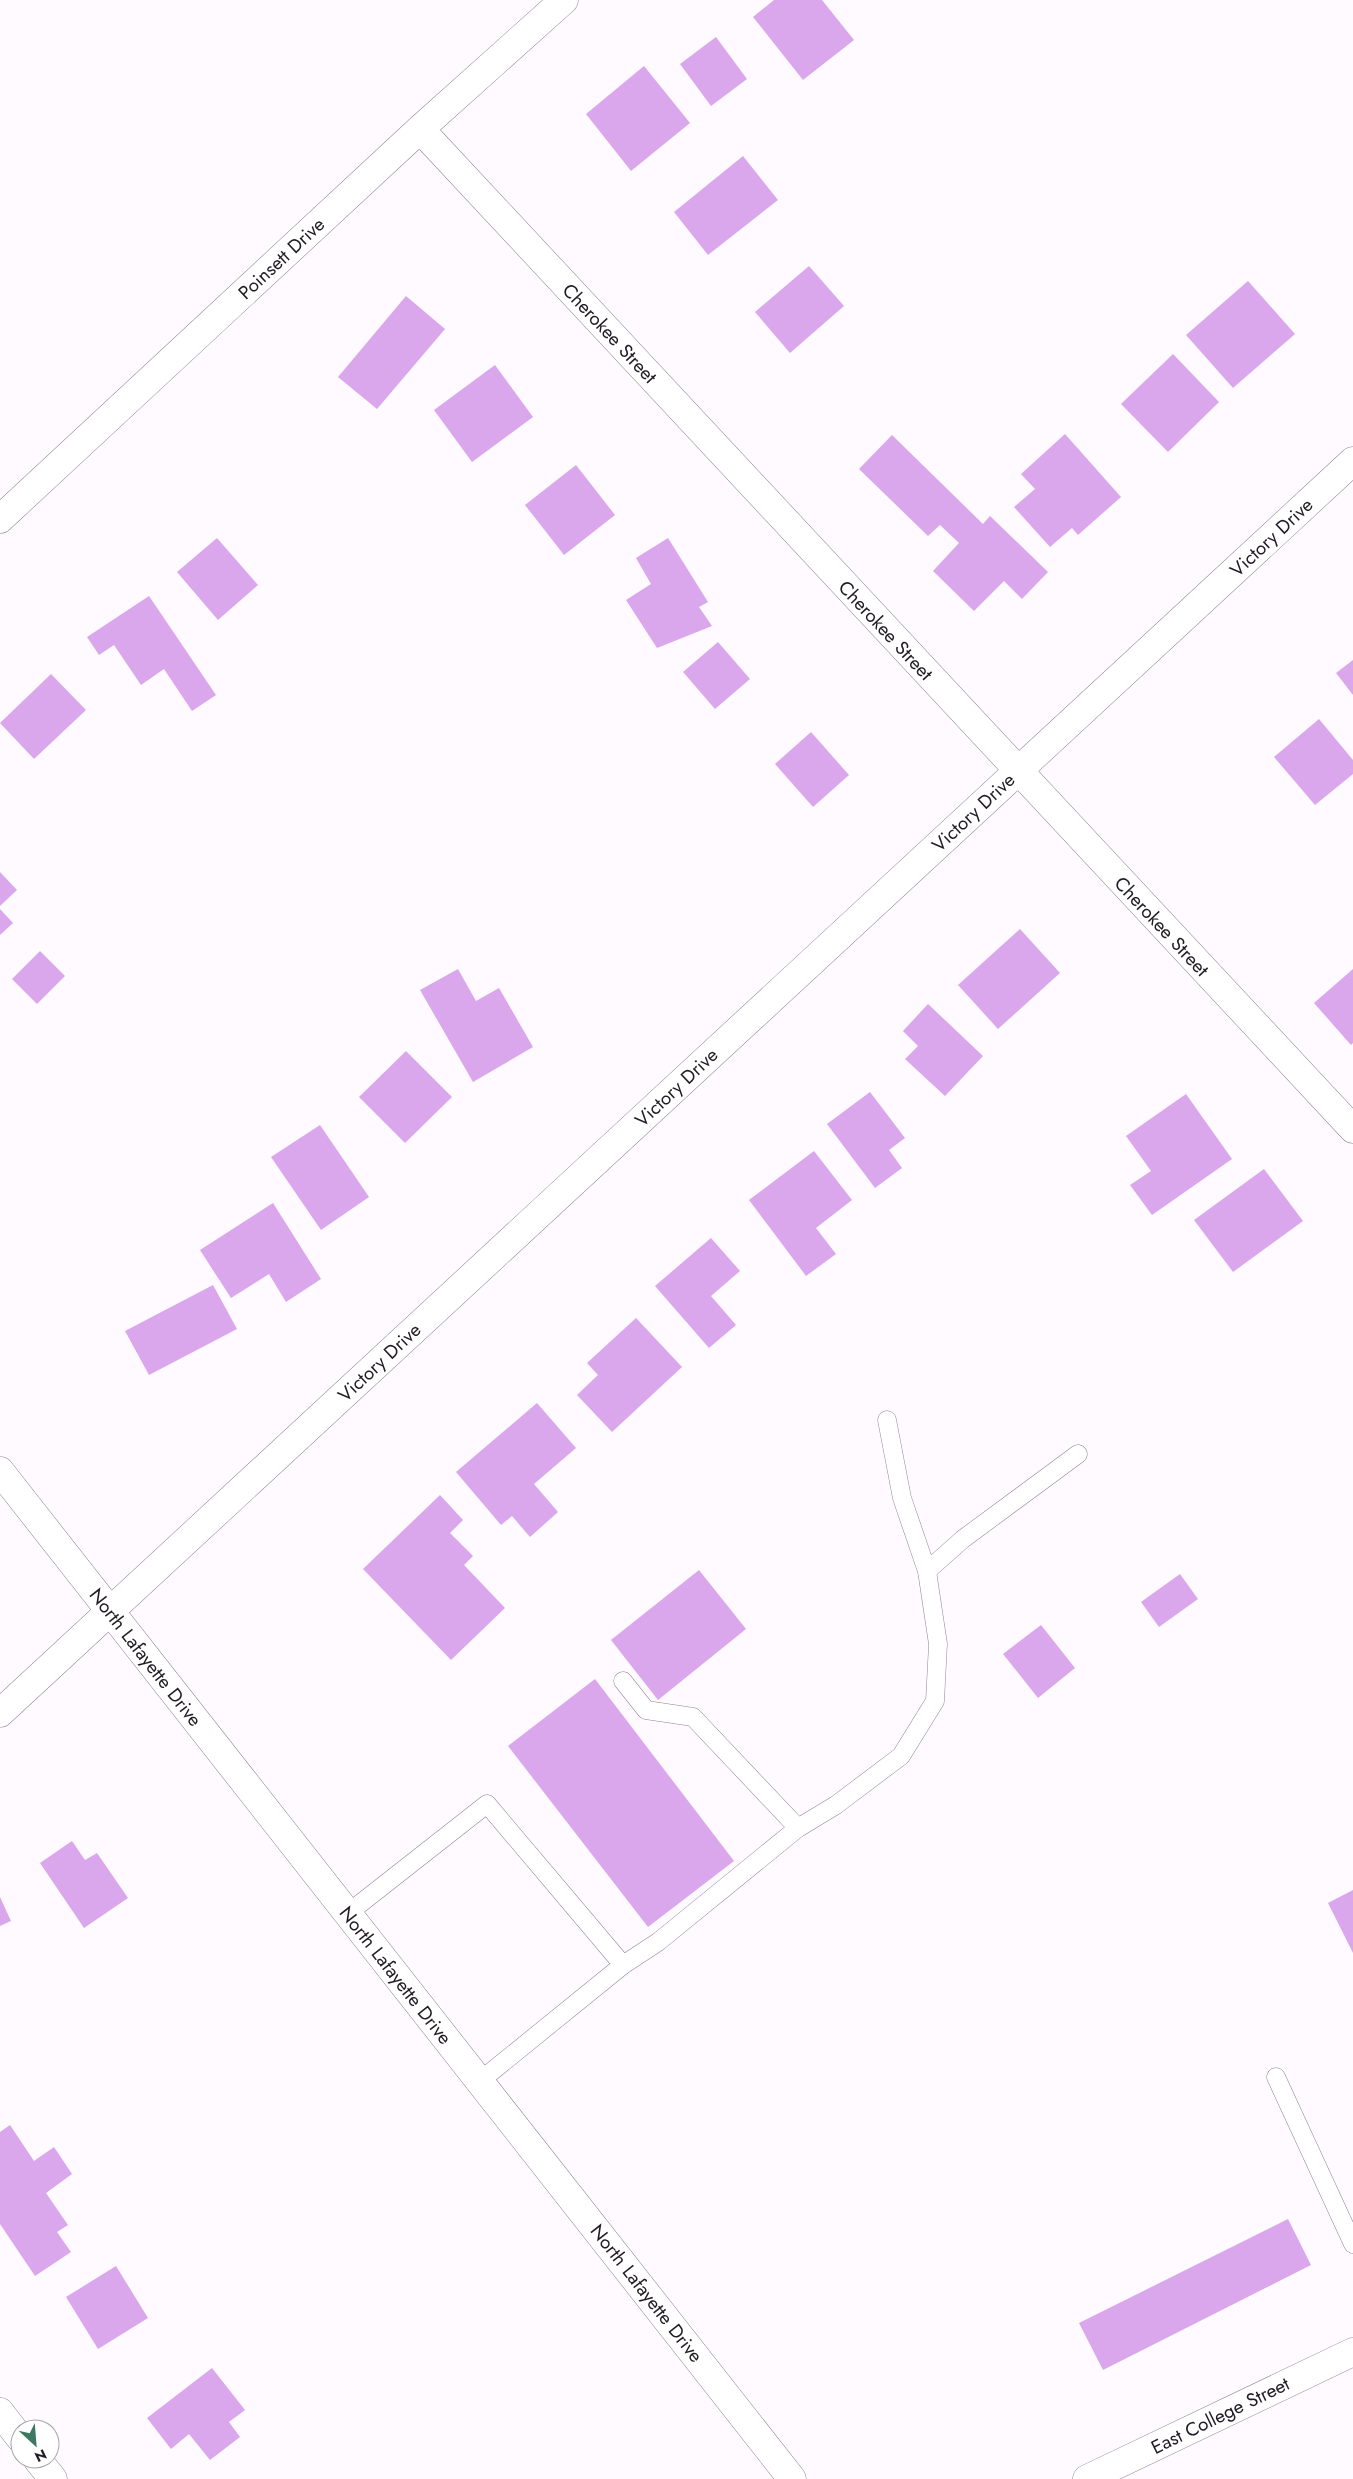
<svg xmlns="http://www.w3.org/2000/svg" width="1353" height="2479" font-family="Jost,sans-serif">
<style>
.building{fill:#daa7ec}
.lines{fill:none;stroke-linecap:round;stroke-linejoin:round}
.lane-casing{stroke:#928298;stroke-width:19}
.street-casing{stroke:#928298;stroke-width:29}
.primary-casing{stroke:#928298;stroke-width:29}
.lane{stroke:#fff;stroke-width:18}
.street{stroke:#fff;stroke-width:28}
.primary{stroke:#fff;stroke-width:28}
.labels{text-anchor:middle;stroke-width:4;stroke-linejoin:round;paint-order:stroke}
.street-label{font-size:19px;fill:#211b24;stroke:#fff}
</style>
<rect width="100%" height="100%" fill="#fefaff"/>
<g class="building">
<path d="M774,0H822L854,40L803,80L753,17Z"/>
<path d="M716,37L747,79L711,106L680,64Z"/>
<path d="M644,66L690,123L631,171L586,114Z"/>
<path d="M743,156L778,200L708,255L674,212Z"/>
<path d="M809,266L844,306L790,353L755,312Z"/>
<path d="M1248,281L1295,334L1233,388L1186,335Z"/>
<path d="M406,296L445,329L377,409L338,377Z"/>
<path d="M1173,354L1219,402L1168,452L1121,404Z"/>
<path d="M495,365L533,417L472,462L434,410Z"/>
<path d="M1065,434L1121,497L1078,535L1072,528L1050,547L1014,507L1035,489L1021,474Z"/>
<path d="M892,435L983,524L990,516L1048,572L1022,599L1004,581L974,611L933,571L959,543L940,525L928,536L859,469Z"/>
<path d="M576,465L615,515L564,555L525,505Z"/>
<path d="M217,538L258,585L218,620L177,572Z"/>
<path d="M668,538L708,602L699,607L712,626L657,648L626,600L651,584L636,558Z"/>
<path d="M149,596L216,695L192,711L164,669L141,685L114,645L99,655L87,637Z"/>
<path d="M718,642L750,679L715,709L683,672Z"/>
<path d="M1353,660V695L1336,673Z"/>
<path d="M51,674L86,710L34,759L0,723Z"/>
<path d="M1319,719L1353,760V774L1315,805L1274,757Z"/>
<path d="M811,732L849,775L813,807L775,764Z"/>
<path d="M0,872L17,890L0,906Z"/>
<path d="M0,909L13,923L0,935Z"/>
<path d="M1020,929L1060,973L998,1029L958,985Z"/>
<path d="M40,951L65,976L37,1004L12,979Z"/>
<path d="M458,969L476,1001L499,988L533,1047L473,1082L420,990Z"/>
<path d="M1353,969V1043L1351,1045L1314,1003Z"/>
<path d="M928,1004L983,1056L945,1096L905,1059L918,1046L903,1031Z"/>
<path d="M406,1051L452,1097L405,1143L359,1097Z"/>
<path d="M870,1092L905,1138L889,1150L902,1168L875,1188L827,1124Z"/>
<path d="M1186,1094L1232,1159L1152,1215L1130,1185L1151,1171L1126,1136Z"/>
<path d="M320,1125L369,1197L321,1230L271,1157Z"/>
<path d="M814,1151L852,1200L816,1228L836,1254L806,1276L749,1200Z"/>
<path d="M1264,1169L1303,1221L1233,1272L1194,1220Z"/>
<path d="M273,1203L321,1279L286,1302L269,1274L231,1298L200,1250Z"/>
<path d="M711,1238L740,1271L711,1296L736,1325L709,1348L655,1286Z"/>
<path d="M213,1285L237,1329L149,1375L125,1331Z"/>
<path d="M636,1318L682,1367L612,1432L577,1395L598,1375L587,1363Z"/>
<path d="M537,1403L576,1448L534,1484L558,1512L530,1537L512,1516L501,1525L456,1472Z"/>
<path d="M440,1495L463,1520L450,1533L473,1556L464,1565L505,1608L451,1660L363,1569Z"/>
<path d="M699,1570L746,1629L658,1700L611,1640Z"/>
<path d="M1180,1574L1198,1599L1159,1627L1141,1602Z"/>
<path d="M1041,1625L1075,1668L1038,1698L1003,1654Z"/>
<path d="M595,1679L734,1861L648,1927L508,1746Z"/>
<path d="M72,1841L85,1860L97,1853L128,1898L84,1928L40,1863Z"/>
<path d="M1353,1890V1953L1328,1903Z"/>
<path d="M0,1897L11,1921L0,1926Z"/>
<path d="M10,2125L34,2161L54,2147L72,2174L46,2193L68,2225L57,2232L71,2252L35,2276L0,2224V2132Z"/>
<path d="M1288,2219L1311,2265L1103,2370L1079,2323Z"/>
<path d="M116,2266L148,2318L98,2349L66,2297Z"/>
<path d="M212,2368L245,2410L229,2422L240,2437L210,2460L189,2434L171,2449L147,2418Z"/>
</g>
<g class="lines">
<defs>
<g id="lane">
<path d="M927,1571L963,1539L1078,1454"/>
<path d="M623,1681L646,1710L693,1717L798,1828L658,1942L623,1965"/>
<path d="M798,1828L836,1805L901,1756L935,1701L938,1644L927,1571L902,1498L887,1420"/>
<path d="M347,1914L487,1804L623,1965L480,2081"/>
<path d="M1276,2077L1353,2244"/>
</g>
<g id="street">
<path d="M420,129L1353,1129"/>
<path d="M0,519L420,129L564,0"/>
<path d="M0,1713L1353,461"/>
<path d="M0,2412L20,2438"/>
<path d="M37,2459L53,2479"/>
<path d="M1087,2479L1353,2352"/>
</g>
<path id="primary" d="M0,1471L792,2479"/>
</defs>
<use href="#lane" class="lane-casing"/>
<use href="#street" class="street-casing"/>
<use href="#primary" class="primary-casing"/>
<use href="#lane" class="lane"/>
<use href="#street" class="street"/>
<use href="#primary" class="primary"/>
</g>
<g class="labels">
<g class="street-label">
<text transform="translate(281 258) rotate(-43)" y="7">Poinsett Drive</text>
<text transform="translate(610 333) rotate(47)" y="7">Cherokee Street</text>
<text transform="translate(1271 537) rotate(-43)" y="7">Victory Drive</text>
<text transform="translate(886 630) rotate(47)" y="7">Cherokee Street</text>
<text transform="translate(973 812) rotate(-43)" y="7">Victory Drive</text>
<text transform="translate(1162 926) rotate(47)" y="7">Cherokee Street</text>
<text transform="translate(676 1087) rotate(-43)" y="7">Victory Drive</text>
<text transform="translate(379 1362) rotate(-43)" y="7">Victory Drive</text>
<text transform="translate(146 1657) rotate(52)" y="7">North Lafayette Drive</text>
<text transform="translate(396 1975) rotate(52)" y="7">North Lafayette Drive</text>
<text transform="translate(647 2293) rotate(52)" y="7">North Lafayette Drive</text>
<text transform="translate(1220 2415) rotate(-26)" y="7">East College Street</text>
</g>
</g>
<g transform="translate(35 2444) rotate(154)"><circle r="24" fill="#ffffff" stroke="#a6a4a7"/>
<path d="M0-4L9 19L0 12L-9 19Z" fill="#3c7862"/>
<text y="-8" font-size="14" font-weight="bold" text-anchor="middle" fill="#211b24">N</text>
</g>
</svg>
